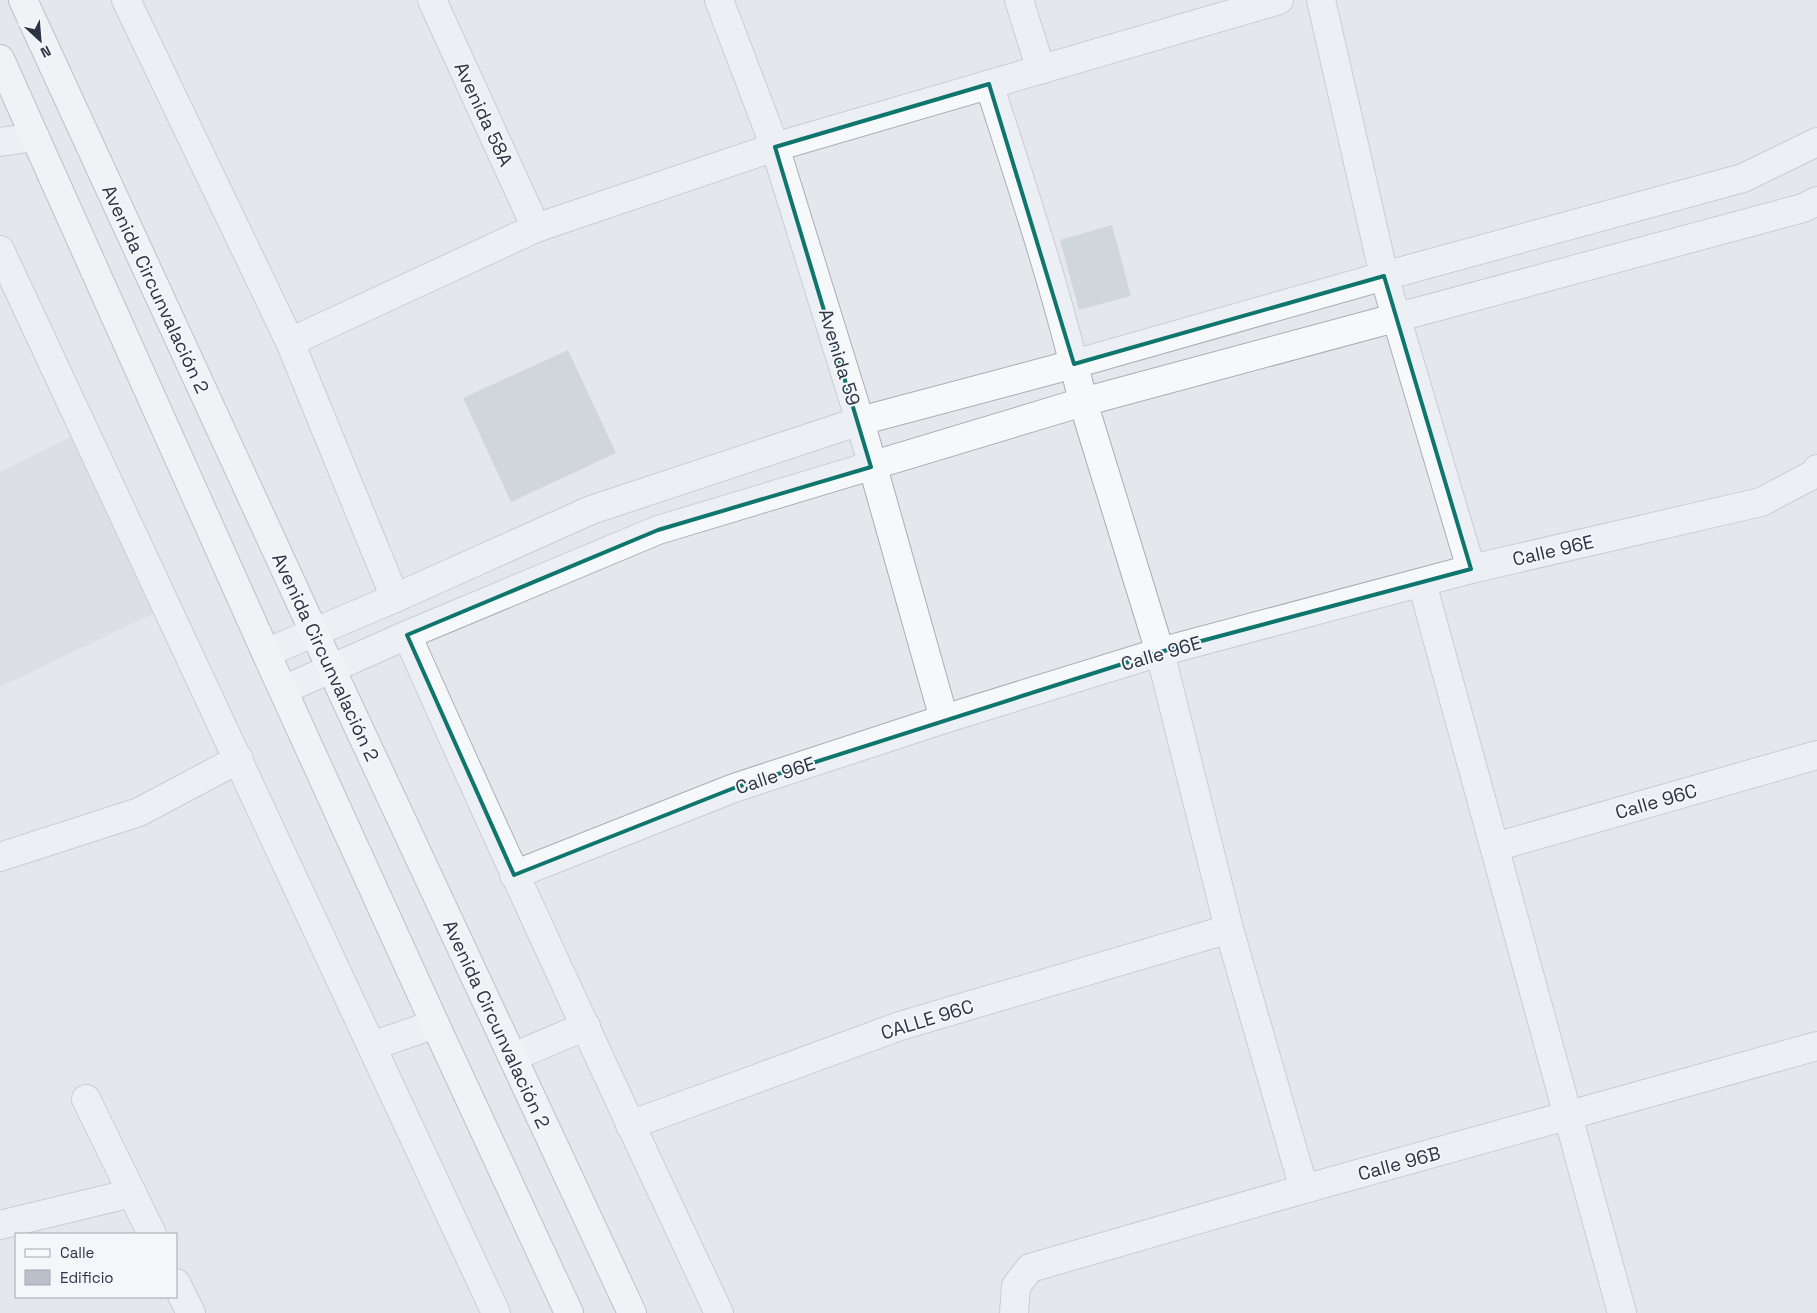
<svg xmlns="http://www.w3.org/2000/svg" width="1817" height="1313" font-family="'Space Grotesk',sans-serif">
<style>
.built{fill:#d2d6de}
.building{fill:#bbc0ca}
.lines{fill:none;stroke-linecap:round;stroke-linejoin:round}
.street-casing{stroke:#a9aeb7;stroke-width:30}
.highway-casing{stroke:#8b94a3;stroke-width:30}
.street{stroke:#f7f8fa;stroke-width:28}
.highway{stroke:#fff;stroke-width:28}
.marked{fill:none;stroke:#0f766e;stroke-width:4;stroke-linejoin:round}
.labels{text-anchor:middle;stroke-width:4;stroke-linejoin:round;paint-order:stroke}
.street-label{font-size:19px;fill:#2b3445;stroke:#f4f6f9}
</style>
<rect width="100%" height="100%" fill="#e4e7ec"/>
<path class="built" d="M85,430L167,607L0,687V472Z"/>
<g class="building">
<path d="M1112,225L1131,296L1079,310L1060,240Z"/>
<path d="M568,350L616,453L511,502L463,398Z"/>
</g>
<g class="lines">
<defs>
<g id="street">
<path d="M126,0L290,342L395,598"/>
<path d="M432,0L536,228"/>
<path d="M719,0L775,147L860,421L944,719"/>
<path d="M1019,0L1041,70"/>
<path d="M1321,0L1384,276L1471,569"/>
<path d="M989,84C1023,189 1058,294 1083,402L1160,652L1229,929L1304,1189"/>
<path d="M0,142L35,137"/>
<path d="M0,250L496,1313"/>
<path d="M290,342L536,228L775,147L1279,0"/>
<path d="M1422,583L1622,1313"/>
<path d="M407,635C508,862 613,1088 719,1313"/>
<path d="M266,653L395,598L591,510L860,421L1074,364L1384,276L1743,178L1817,142"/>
<path d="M283,690L407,635L658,530L1083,402L1803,208L1817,201"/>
<path d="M1495,847L1817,755"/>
<path d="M0,857L139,812L239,759"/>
<path d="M514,875L734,788L944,719L1160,652L1471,569L1761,502L1814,474L1817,469"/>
<path d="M372,1046L435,1024"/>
<path d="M513,1057L586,1026"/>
<path d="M86,1099L152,1234"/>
<path d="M630,1125L900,1026L1229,929"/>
<path d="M0,1225L132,1193"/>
<path d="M176,1283L191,1313"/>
<path d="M1014,1313L1016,1286L1030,1268L1304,1189L1817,1046"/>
</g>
<g id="highway">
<path d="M23,0L314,632L632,1313"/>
<path d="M0,59L266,653L435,1024L569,1313"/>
</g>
</defs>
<use href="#street" class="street-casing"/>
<use href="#highway" class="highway-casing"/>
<use href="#street" class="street"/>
<use href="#highway" class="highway"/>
</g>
<path d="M0 0H1817V1313H0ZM989,84L1074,364L1384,276L1471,569L1160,652L734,788L514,875L407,635L658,530L871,467L775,147Z" fill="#e4e7ec" fill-opacity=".55" fill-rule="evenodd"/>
<path class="marked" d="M989,84L1074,364L1384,276L1471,569L1160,652L734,788L514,875L407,635L658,530L871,467L775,147Z"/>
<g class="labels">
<g class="street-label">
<text transform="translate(484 114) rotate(65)" y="7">Avenida 58A</text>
<text transform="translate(156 289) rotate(65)" y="7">Avenida Circunvalación 2</text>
<text transform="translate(840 357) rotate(73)" y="7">Avenida 59</text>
<text transform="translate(1553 550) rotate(-13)" y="7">Calle 96E</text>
<text transform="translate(1161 653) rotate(-16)" y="7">Calle 96E</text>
<text transform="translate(326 657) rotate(65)" y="7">Avenida Circunvalación 2</text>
<text transform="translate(775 775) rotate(-18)" y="7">Calle 96E</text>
<text transform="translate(1656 801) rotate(-16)" y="7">Calle 96C</text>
<text transform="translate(927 1019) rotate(-17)" y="7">CALLE 96C</text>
<text transform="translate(497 1024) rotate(65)" y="7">Avenida Circunvalación 2</text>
<text transform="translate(1399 1163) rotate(-15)" y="7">Calle 96B</text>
</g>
</g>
<rect x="15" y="1233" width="162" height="65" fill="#f4f6f9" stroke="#a4a8b1"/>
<rect x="25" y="1249" width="25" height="8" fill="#f7f8fa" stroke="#a4a8b1"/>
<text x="60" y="1258" font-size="15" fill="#2b3445">Calle</text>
<rect x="25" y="1270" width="25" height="15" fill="#bbc0ca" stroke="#a4a8b1"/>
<text x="60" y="1283" font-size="15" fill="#2b3445">Edificio</text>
<g transform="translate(40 40) rotate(154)" stroke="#f4f6f9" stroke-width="4" paint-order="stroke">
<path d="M0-4L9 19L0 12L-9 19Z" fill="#2b3445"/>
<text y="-8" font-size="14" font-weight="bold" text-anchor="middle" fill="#2b3445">N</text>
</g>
</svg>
